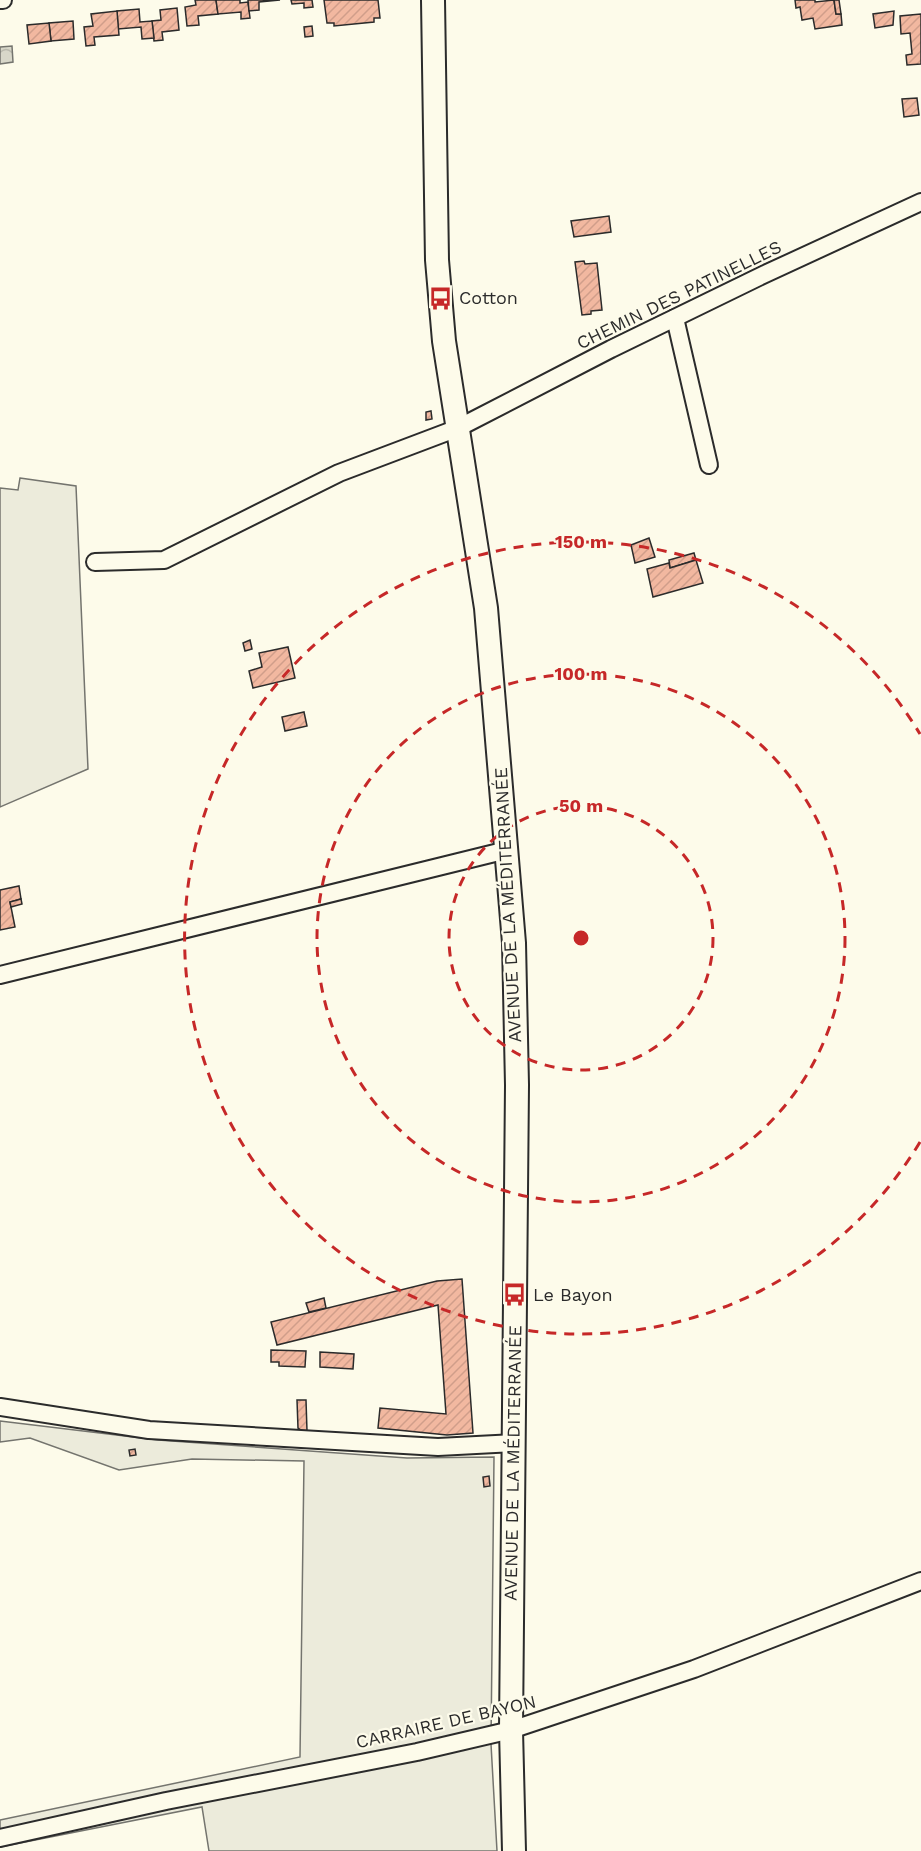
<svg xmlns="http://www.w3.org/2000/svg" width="921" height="1851" font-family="'Work Sans',sans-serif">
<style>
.green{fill:#ecebdb;stroke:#74746e;stroke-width:1.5}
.water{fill:url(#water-waves);stroke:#74746e;stroke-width:1.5}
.building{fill:url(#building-hatch);stroke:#2b2b2b;stroke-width:1.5}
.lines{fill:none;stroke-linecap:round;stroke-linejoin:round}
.street-casing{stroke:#2b2b2b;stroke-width:20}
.secondary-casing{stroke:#2b2b2b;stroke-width:26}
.street{stroke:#fdfbea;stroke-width:16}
.secondary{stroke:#fdfbea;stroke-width:22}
.ring{fill:none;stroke:#c62828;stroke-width:3;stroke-dasharray:10 8}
.labels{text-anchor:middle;stroke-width:4.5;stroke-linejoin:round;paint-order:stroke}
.street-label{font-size:18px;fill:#2b2b2b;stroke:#fdfbea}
.poi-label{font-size:18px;fill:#2b2b2b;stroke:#fdfbea;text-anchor:start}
.centre{fill:#c62828;stroke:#fdfbea;stroke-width:3}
.ring-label{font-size:18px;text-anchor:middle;font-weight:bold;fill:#c62828;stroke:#fdfbea;stroke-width:4.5;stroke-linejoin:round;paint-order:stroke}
</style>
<defs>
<pattern id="water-waves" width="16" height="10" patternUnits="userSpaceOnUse" patternTransform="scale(1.5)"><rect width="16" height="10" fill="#d8d7c9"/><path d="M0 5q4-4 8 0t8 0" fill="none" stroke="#bab9ad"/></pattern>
<pattern id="building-hatch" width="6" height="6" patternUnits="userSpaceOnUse" patternTransform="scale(1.5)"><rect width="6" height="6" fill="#f2b8a0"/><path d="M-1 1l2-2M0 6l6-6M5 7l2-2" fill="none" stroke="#d09e8a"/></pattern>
</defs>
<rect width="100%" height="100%" fill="#fdfbea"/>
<g class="green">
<path d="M20,478L76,486L88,769L0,807V488L18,490Z"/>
<path d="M0,1421L158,1440L407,1458L494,1457L491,1744L497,1851H209L202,1807L0,1847V1820L300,1757L304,1461L192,1459L119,1470L30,1438L0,1442Z"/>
</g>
<path class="water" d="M12,46L13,62L0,64V47Z"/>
<g class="building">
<path d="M195,0H216L218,14L198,16L199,25L187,26L185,7L196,5Z"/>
<path d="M216,0H240V3L248,2L250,18L241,19V12L218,14Z"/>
<path d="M248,0H280L259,2V10L249,11Z"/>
<path d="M291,0H312L313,7L304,8V3L292,4Z"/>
<path d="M324,0H378L380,18H374V22L334,26V23H327Z"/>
<path d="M795,0H815V2L834,0L836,14H841L842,25L815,29L813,18L802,20L800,7L796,8Z"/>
<path d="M834,0H839L841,14H836Z"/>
<path d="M177,8L179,30L162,32L163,40L154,41L152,21L161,20L160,10Z"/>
<path d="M139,9L140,22L152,21L154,38L142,39L141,27L118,29L117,11Z"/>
<path d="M117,11L119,35L94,37L95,45L86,46L84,27L93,26L91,14Z"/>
<path d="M894,11L893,25L875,28L873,14Z"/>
<path d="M921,14V64L907,65L906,55L912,54L910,33L901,34L900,16Z"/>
<path d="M73,21L74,39L51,41L49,23Z"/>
<path d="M49,23L51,41L29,44L27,25Z"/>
<path d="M312,26L313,36L305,37L304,27Z"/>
<path d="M917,98L919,115L904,117L902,99Z"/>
<path d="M609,216L611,232L574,237L571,221Z"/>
<path d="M584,261L585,264L597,263L602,310L591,311V314L582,315L575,262Z"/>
<path d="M431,411L432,419L426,420V412Z"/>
<path d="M649,538L655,557L635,563L631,545Z"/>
<path d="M694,553L696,560L670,568L669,560Z"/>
<path d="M696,560L703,583L653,597L647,569L669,563L670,568Z"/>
<path d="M250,640L252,649L245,651L243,643Z"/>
<path d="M288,647L295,678L253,688L249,671L262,667L259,653Z"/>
<path d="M304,712L307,726L285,731L282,717Z"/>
<path d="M19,886L21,899L10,902L15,927L0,930V890Z"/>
<path d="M21,899L22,904L11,907L10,902Z"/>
<path d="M462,1279L473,1433L447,1435L378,1428L380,1408L446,1414L438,1305L277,1345L271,1322L437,1281Z"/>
<path d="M324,1298L326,1308L309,1312L306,1303Z"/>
<path d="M271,1350L306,1351L305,1367L279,1366V1362H271Z"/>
<path d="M320,1352L354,1354L353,1369L320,1367Z"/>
<path d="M297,1400H306L307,1431H302L298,1428Z"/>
<path d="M135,1449L136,1455L130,1456L129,1450Z"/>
<path d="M489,1476L490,1486L484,1487L483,1477Z"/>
</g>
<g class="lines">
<defs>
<g id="street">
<path d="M0,0H3"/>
<path d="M675,318L709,465"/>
<path d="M95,562L164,560L339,473L458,428L611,349L765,274L921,202"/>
<path d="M0,975L507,850"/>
<path d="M0,1407L149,1430L438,1447L513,1443"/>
<path d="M0,1838L166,1801L417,1752L511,1730L694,1669L921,1581"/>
</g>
<path id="secondary" d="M433,0L437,260L444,341L486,608L514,943L517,1085L511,1730L514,1851"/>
</defs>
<use href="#street" class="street-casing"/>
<use href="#secondary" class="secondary-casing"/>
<use href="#street" class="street"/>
<use href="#secondary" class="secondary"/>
</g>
<g class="ring">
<circle cx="581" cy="938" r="132"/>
<circle cx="581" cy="938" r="264"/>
<path d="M920 1142A396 396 0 1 1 920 734"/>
</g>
<defs>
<symbol id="bus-bare" viewBox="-9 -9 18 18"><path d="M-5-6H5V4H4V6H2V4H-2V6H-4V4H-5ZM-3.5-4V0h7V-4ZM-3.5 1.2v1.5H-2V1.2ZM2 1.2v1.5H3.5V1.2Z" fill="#c62828" stroke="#fdfbea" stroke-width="2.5" paint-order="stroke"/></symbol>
</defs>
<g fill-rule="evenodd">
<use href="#bus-bare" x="424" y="282" width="33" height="33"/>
<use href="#bus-bare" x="498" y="1278" width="33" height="33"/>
</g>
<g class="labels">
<g class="street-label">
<text transform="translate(679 295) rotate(-26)" y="6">CHEMIN DES PATINELLES</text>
<text transform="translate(508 905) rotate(-93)" y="6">AVENUE DE LA MÉDITERRANÉE</text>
<text transform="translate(513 1463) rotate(-89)" y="6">AVENUE DE LA MÉDITERRANÉE</text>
<text transform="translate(446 1722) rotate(-13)" y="6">CARRAIRE DE BAYON</text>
</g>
<g class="poi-label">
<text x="459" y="304">Cotton</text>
<text x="533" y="1301">Le Bayon</text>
</g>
</g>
<circle cx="581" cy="938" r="9" class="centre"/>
<g class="ring-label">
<text x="581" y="548">150 m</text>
<text x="581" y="680">100 m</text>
<text x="581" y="812">50 m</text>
</g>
</svg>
